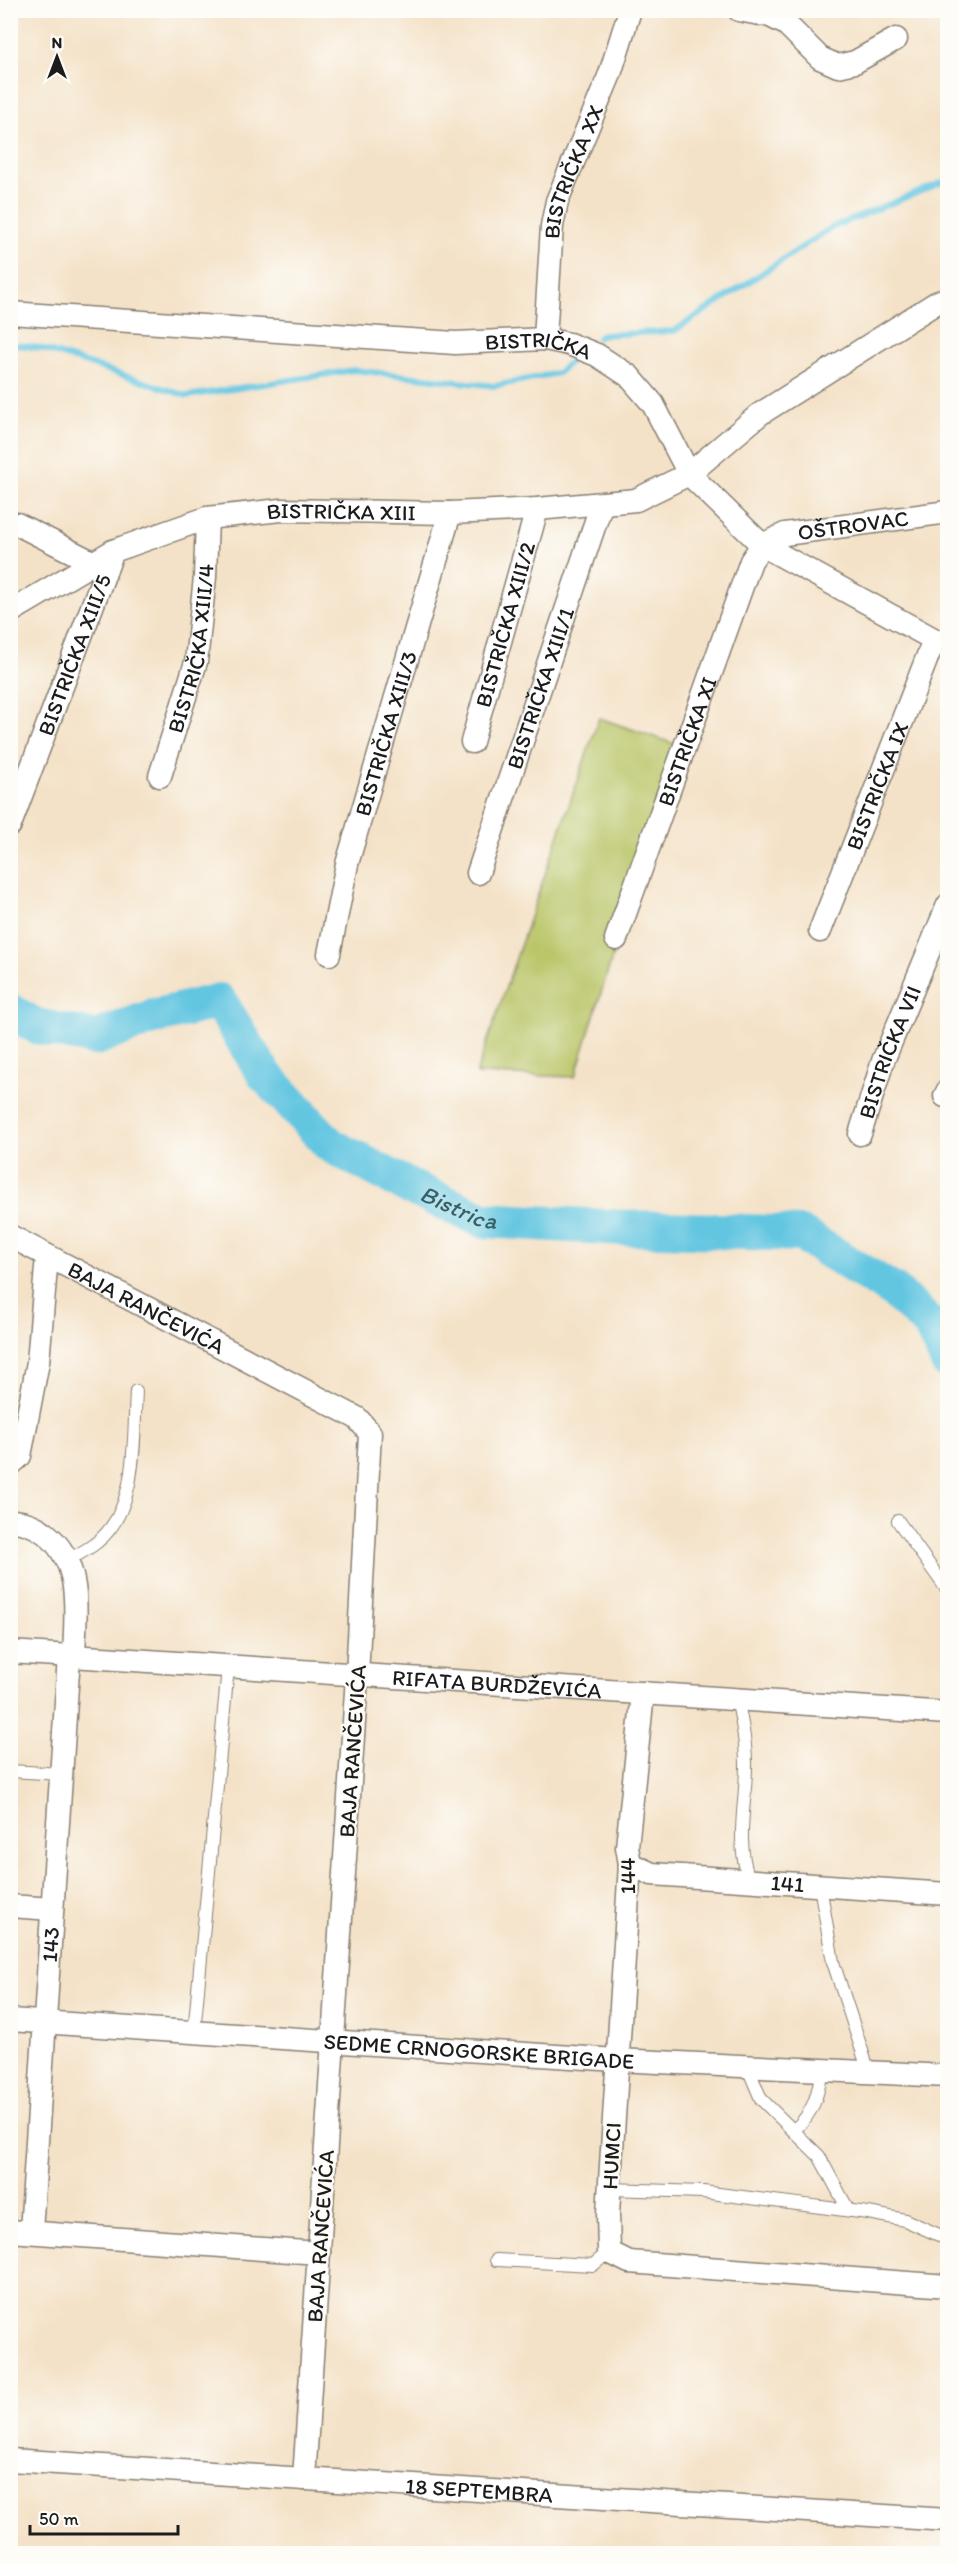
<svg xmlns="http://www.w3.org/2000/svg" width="958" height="2564" font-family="Itim,sans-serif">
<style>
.green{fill:#b9c567;stroke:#6a7042;stroke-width:1.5}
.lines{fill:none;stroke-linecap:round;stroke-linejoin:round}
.stream{stroke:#63c6e1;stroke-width:6}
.river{stroke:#63c6e1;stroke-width:36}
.service-casing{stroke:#887f72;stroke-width:14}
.minor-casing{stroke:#887f72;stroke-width:25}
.service{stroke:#fff;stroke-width:12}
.minor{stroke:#fff;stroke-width:22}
.labels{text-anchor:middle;stroke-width:4.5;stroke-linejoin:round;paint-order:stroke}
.street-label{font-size:22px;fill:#1c1c1c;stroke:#fdfcf7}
.water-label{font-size:24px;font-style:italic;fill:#38606b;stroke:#fdfcf7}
</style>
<rect width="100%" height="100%" fill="#fdfcf7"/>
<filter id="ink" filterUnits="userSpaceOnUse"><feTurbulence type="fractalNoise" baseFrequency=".0167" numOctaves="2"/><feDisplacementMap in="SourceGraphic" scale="12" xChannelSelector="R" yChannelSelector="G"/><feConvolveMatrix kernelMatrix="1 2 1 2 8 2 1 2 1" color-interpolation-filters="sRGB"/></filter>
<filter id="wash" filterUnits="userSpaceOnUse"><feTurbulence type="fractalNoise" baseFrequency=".008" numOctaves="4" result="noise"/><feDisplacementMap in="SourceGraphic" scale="24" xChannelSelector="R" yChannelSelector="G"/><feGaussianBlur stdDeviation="1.35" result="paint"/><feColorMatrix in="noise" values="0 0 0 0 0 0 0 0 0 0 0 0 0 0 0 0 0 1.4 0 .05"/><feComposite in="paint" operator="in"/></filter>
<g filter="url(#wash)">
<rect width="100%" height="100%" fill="#f4e2c8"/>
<path class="green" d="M599,718L678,745L575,1077L476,1074Z"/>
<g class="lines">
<g class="stream">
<path d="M598,338L601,335L674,331L831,228L948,180"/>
<path d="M10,344L40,348L187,396L354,370L495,386L558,373L571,361"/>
</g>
<path class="river" id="s1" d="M10,1011L36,1026L95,1038L153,1017L219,1001L265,1075L330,1145L410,1187L483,1220L605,1227L801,1234L894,1291L930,1324L948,1362"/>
</g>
</g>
<g filter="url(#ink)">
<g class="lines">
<defs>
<g id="service">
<path d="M898,1521L948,1591"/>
<path d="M68,1560C77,1555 87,1550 96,1543C139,1510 133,1439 136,1391"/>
<path d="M737,1699C742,1721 746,1742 746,1764C746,1809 735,1836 749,1881"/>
<path d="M10,1771L61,1774"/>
<path d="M820,1886L833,1962L869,2072"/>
<path d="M194,2033L228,1667"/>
<path d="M747,2066L761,2099L819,2156L849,2211"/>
<path d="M794,2130C814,2113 818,2094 822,2070"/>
<path d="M609,2189L703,2192L868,2213L905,2220L948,2239"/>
<path d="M496,2260L593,2265L609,2252"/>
</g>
<g id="minor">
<path d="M739,10L770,16L786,24L820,58L838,66L855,62L896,39"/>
<path id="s2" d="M10,313L455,343L545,339L569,344L597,355L629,376L653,404L689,474L762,545L948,647"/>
<path id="s3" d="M545,339L552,226L557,201L610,74L630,10"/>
<path d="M17,524L94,563"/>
<path id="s4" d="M762,545L785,534L948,512"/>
<path id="s5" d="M10,612L113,551L207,518L281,510L450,513L537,509L636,500L689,474L760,414L936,303L948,298"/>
<path id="s6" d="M472,742L537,509"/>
<path id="s7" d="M160,776L196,662L205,577L207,518"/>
<path id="s8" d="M10,825L113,551"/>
<path id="s9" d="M478,873L602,503"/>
<path id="s10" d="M820,931L934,640"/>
<path id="s11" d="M616,939L751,561L762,545"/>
<path id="s12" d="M329,954L347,864L450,513"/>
<path d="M945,1096L948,1090"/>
<path id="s13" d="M860,1134L883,1061L948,905"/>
<path id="s14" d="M10,1236L357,1418L370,1433L357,1676L304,2479"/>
<path d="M10,1465L20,1456L38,1362L47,1256"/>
<path d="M10,1521C23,1521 36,1526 45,1533C84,1563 75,1614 74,1657"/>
<path id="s15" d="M10,1652L948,1713"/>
<path d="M643,1693L627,1847L630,1864L608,2213L609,2252L629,2262L948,2286"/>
<path id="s16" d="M630,1864L652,1874L948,1894"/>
<path d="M10,1906L52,1909"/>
<path id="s17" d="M10,2020L617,2060L948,2076"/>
<path d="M10,2231L319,2253"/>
<path id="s18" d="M31,2232L69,1656"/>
<path id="s19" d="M10,2460L948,2520"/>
</g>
</defs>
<use href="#service" class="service-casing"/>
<use href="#minor" class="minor-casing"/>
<use href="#service" class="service"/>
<use href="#minor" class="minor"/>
</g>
</g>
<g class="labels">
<g class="street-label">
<text dy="8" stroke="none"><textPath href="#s3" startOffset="171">BISTRIČKA XX</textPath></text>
<text dy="8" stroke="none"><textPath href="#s2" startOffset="530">BISTRIČKA</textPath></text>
<text dy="8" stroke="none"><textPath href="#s5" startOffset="354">BISTRIČKA XIII</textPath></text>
<text dy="8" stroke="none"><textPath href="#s4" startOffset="94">OŠTROVAC</textPath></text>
<text dy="8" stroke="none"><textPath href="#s6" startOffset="122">BISTRIČKA XIII/2</textPath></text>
<text dy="8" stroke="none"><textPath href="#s7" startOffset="132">BISTRIČKA XIII/4</textPath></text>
<text dy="8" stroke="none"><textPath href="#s8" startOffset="182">BISTRIČKA XIII/5</textPath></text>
<text dy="8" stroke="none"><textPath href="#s9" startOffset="195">BISTRIČKA XIII/1</textPath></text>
<text dy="8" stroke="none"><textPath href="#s12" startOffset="228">BISTRIČKA XIII/3</textPath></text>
<text dy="8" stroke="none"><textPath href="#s11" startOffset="210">BISTRIČKA XI</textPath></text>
<text dy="8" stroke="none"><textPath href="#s10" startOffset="156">BISTRIČKA IX</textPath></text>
<text dy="8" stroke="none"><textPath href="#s13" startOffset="87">BISTRIČKA VII</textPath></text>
<text dy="8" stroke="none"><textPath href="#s14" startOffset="154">BAJA RANČEVIĆA</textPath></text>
<text dy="8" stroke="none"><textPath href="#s15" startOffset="488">RIFATA BURDŽEVIĆA</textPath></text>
<text transform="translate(352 1751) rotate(-86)" y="8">BAJA RANČEVIĆA</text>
<text transform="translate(627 1876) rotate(-91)" y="8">144</text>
<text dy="8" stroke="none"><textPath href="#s16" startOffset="160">141</textPath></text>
<text dy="8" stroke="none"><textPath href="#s18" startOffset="288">143</textPath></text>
<text dy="8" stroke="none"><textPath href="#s17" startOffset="470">SEDME CRNOGORSKE BRIGADE</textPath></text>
<text transform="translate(611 2156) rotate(-87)" y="8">HUMCI</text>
<text transform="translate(320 2236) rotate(-86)" y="8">BAJA RANČEVIĆA</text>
<text dy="8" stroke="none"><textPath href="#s19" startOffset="470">18 SEPTEMBRA</textPath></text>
</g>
<g class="water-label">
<text dy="8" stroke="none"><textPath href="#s1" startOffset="546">Bistrica</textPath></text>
</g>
</g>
<rect width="958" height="2564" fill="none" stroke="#fdfcf7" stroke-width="36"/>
<g transform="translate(57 57)" stroke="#fdfcf7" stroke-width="4.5" paint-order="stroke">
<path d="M0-4.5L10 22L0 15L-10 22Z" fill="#1c1c1c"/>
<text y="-9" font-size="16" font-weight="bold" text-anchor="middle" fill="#1c1c1c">N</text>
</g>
<path d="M30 2525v9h148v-9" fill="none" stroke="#1c1c1c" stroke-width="3"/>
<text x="39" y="2525" font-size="18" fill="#1c1c1c" stroke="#fdfcf7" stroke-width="4.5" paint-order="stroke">50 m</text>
</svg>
